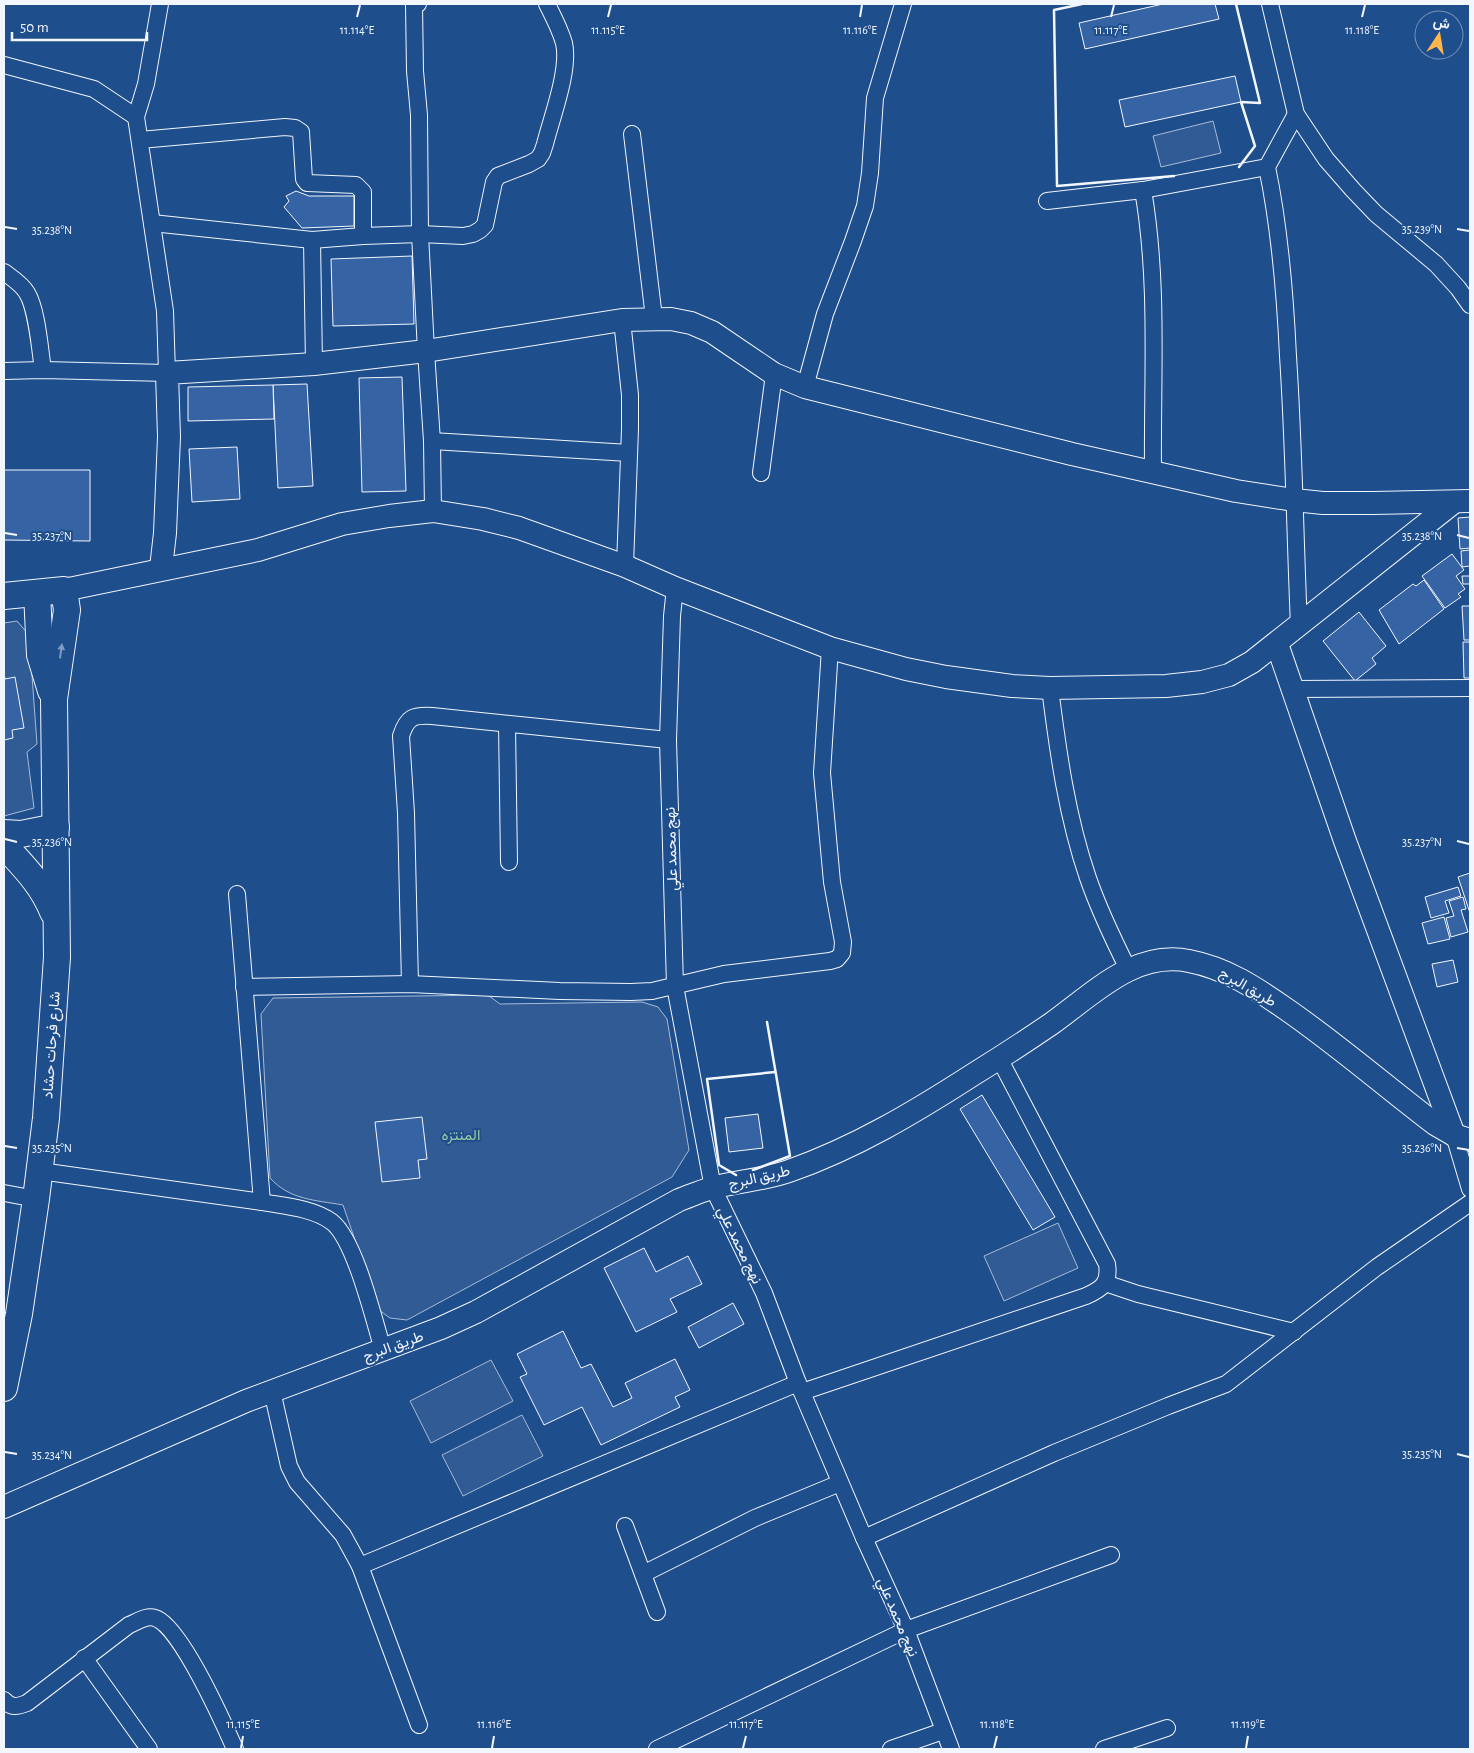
<svg xmlns="http://www.w3.org/2000/svg" width="1474" height="1753" font-family="'Alegreya Sans',Vazirmatn,sans-serif">
<style>
.green{fill:#305b95;stroke:#a8bbd7}
.building{fill:#3563a3;stroke:#f2f6ff}
.lines{fill:none;stroke-linecap:round;stroke-linejoin:round}
.street-casing{stroke:#f2f6ff;stroke-width:18}
.secondary-casing{stroke:#f2f6ff;stroke-width:24}
.primary-casing{stroke:#f2f6ff;stroke-width:28}
.street{stroke:#1f4e8c;stroke-width:16}
.secondary{stroke:#1f4e8c;stroke-width:22}
.primary{stroke:#1f4e8c;stroke-width:26}
.wall{stroke:#f2f6ff;stroke-width:2.5}
.oneway{fill:#7e9ac0}
.ticks{fill:none;stroke:#f2f6ff;stroke-width:2}
.labels{text-anchor:middle;stroke-width:4;stroke-linejoin:round;paint-order:stroke}
.street-label{font-size:15px;fill:#f2f6ff;stroke:#1f4e8c}
.park-label{font-size:15px;fill:#97c8a6;stroke:#1f4e8c}
.ticks-label{font-size:12px;text-anchor:middle;fill:#f2f6ff;stroke:#1f4e8c;stroke-width:4;stroke-linejoin:round;paint-order:stroke}
</style>
<rect width="100%" height="100%" fill="#1f4e8c"/>
<g class="green">
<path d="M1213,121L1221,153L1161,167L1153,136Z"/>
<path d="M17,621L29,635L37,744L27,752L34,808L4,816V623Z"/>
<path d="M488,995L500,1004L642,1002L658,1007L667,1019L689,1150L672,1177L407,1320L390,1318L379,1310L343,1205C315,1200 290,1200 270,1178L261,1014L273,998Z"/>
<path d="M1058,1223L1078,1268L1004,1301L984,1256Z"/>
<path d="M491,1360L513,1401L431,1443L410,1401Z"/>
<path d="M522,1415L543,1456L463,1496L442,1455Z"/>
</g>
<g class="building">
<path d="M1163,4H1215L1219,19L1085,49L1079,23Z"/>
<path d="M1235,76L1241,102L1125,127L1119,100Z"/>
<path d="M296,191L309,196H354V226L302,228L284,207L289,201L286,196Z"/>
<path d="M412,256L414,324L333,326L331,259Z"/>
<path d="M402,377L406,491L362,492L359,378Z"/>
<path d="M307,384L313,486L278,488L273,385Z"/>
<path d="M273,385L274,419L188,421V387Z"/>
<path d="M237,447L240,499L192,502L189,449Z"/>
<path d="M4,470H90V541L4,540Z"/>
<path d="M1470,517V548L1460,549L1458,518Z"/>
<path d="M1470,550V566L1462,567L1461,551Z"/>
<path d="M1452,554L1464,570L1456,576L1465,589L1458,594L1461,597L1445,608L1422,576Z"/>
<path d="M1462,576H1470V588V584H1463Z"/>
<path d="M1424,580L1444,609L1399,644L1379,610L1413,584L1416,586Z"/>
<path d="M1462,606H1470V640H1464Z"/>
<path d="M1359,612L1386,646L1372,658L1376,664L1355,681L1323,641Z"/>
<path d="M1463,642H1470V678H1464Z"/>
<path d="M4,673L5,679L15,677L24,728L12,730L13,738L4,740Z"/>
<path d="M1470,873V913L1458,877Z"/>
<path d="M1458,887L1461,896L1445,901L1449,913L1431,918L1425,897Z"/>
<path d="M1463,897L1466,909L1461,910L1468,932L1451,937L1446,918L1454,916L1449,901Z"/>
<path d="M1444,917L1450,939L1428,944L1422,923Z"/>
<path d="M1453,960L1458,982L1437,987L1432,964Z"/>
<path d="M982,1095L1055,1217L1033,1230L960,1109Z"/>
<path d="M758,1114L763,1148L729,1152L725,1118Z"/>
<path d="M422,1117L427,1159L418,1160L420,1178L382,1182L375,1122Z"/>
<path d="M644,1248L656,1272L688,1256L702,1284L670,1299L677,1312L636,1332L604,1268Z"/>
<path d="M733,1303L744,1324L699,1348L688,1327Z"/>
<path d="M563,1331L581,1368L591,1364L613,1407L632,1398L625,1383L675,1359L690,1390L675,1397L680,1407L601,1445L582,1407L544,1425L520,1377L527,1374L517,1354Z"/>
</g>
<g class="lines">
<defs>
<g id="street">
<path d="M418,4L414,5L415,71L419,115L420,234L426,351L432,441L433,511"/>
<path d="M1270,4L1296,114L1326,159L1353,190L1376,214L1436,264L1458,288L1470,305"/>
<path d="M4,65L94,89L136,117"/>
<path d="M1296,114L1267,167C1280,229 1285,292 1288,356C1294,446 1295,536 1299,626"/>
<path d="M632,134L654,318"/>
<path d="M140,140L285,127L295,128L301,132L304,179L307,183L356,185L363,192V236"/>
<path d="M1143,190C1159,282 1152,378 1153,472"/>
<path d="M1047,201L1143,190L1267,167"/>
<path d="M152,223L312,240L363,236L420,234L463,236L473,234L480,230L485,225L494,182L498,176L529,164L538,159L542,153L545,144C552,116 570,70 564,43C560,29 553,16 547,4"/>
<path d="M312,240L314,364"/>
<path d="M4,272C12,278 22,284 27,293C37,309 40,350 43,370"/>
<path d="M622,320L630,395V429L625,566"/>
<path d="M4,371L43,370L167,373L165,311L136,117L146,84L160,4"/>
<path d="M805,387L825,314L853,241L865,206L870,173L875,98L903,4"/>
<path d="M432,441L629,453"/>
<path d="M761,473L774,374"/>
<path d="M675,588L672,616L668,740L675,986L713,1188L764,1293L798,1383L864,1538L906,1630L951,1749"/>
<path d="M1050,688C1058,752 1067,817 1088,878C1099,910 1113,939 1128,969"/>
<path d="M1292,689L1470,688"/>
<path d="M507,725L509,862"/>
<path d="M237,894L262,1202"/>
<path d="M410,984L406,813L401,736C407,717 413,715 432,716L668,740"/>
<path d="M244,987L410,984L560,991L631,992L652,991L724,974L830,961L837,959L842,953L843,942L832,882L822,773L830,648"/>
<path d="M1454,1135L1470,1189"/>
<path d="M40,1171L262,1202C284,1206 313,1208 332,1222C355,1240 374,1320 383,1350"/>
<path d="M4,1193L36,1199"/>
<path d="M1105,1283L1138,1294L1294,1332"/>
<path d="M272,1391L289,1466L297,1482L343,1535L360,1566L419,1725"/>
<path d="M802,1392L1086,1296C1102,1289 1110,1283 1107,1264L999,1058"/>
<path d="M625,1526L657,1612"/>
<path d="M864,1538L1054,1453L1168,1406L1226,1384L1377,1267L1470,1203"/>
<path d="M360,1566L798,1383"/>
<path d="M643,1574L755,1518L840,1483"/>
<path d="M84,1658L149,1749"/>
<path d="M4,1700C11,1708 17,1707 27,1703L129,1625C137,1622 146,1615 155,1618C180,1625 224,1724 235,1749"/>
<path d="M657,1749L906,1630L1111,1555"/>
<path d="M891,1749L943,1731"/>
<path d="M1104,1749L1167,1728"/>
</g>
<g id="secondary">
<path d="M161,568L165,533L169,437L167,373L314,364L426,351L622,320L671,319L691,323L712,332L774,374L805,387L1072,454L1236,491L1294,500L1323,503H1373L1470,501"/>
<path d="M64,590L258,550L342,524L389,516L433,511L483,519L519,528L625,566L675,588L830,648L906,669L946,677L1012,686L1050,688L1166,686L1202,682L1229,675L1252,662L1454,502"/>
<path d="M1277,644L1345,841L1454,1135"/>
<path d="M4,1507L246,1401L441,1328L476,1312L679,1200C690,1196 701,1191 712,1188C737,1181 764,1180 789,1171C855,1148 915,1112 974,1074C1000,1058 1026,1041 1051,1024C1092,995 1134,950 1189,961C1226,968 1256,988 1286,1009C1338,1045 1385,1086 1435,1124L1454,1135L1470,1140"/>
</g>
<g id="primary">
<path d="M37,593L40,655L51,691"/>
<path d="M4,596L64,590L67,610L54,699L57,957L46,1118L36,1199L19,1314L4,1388"/>
<path d="M4,833L21,834L56,827"/>
<path d="M4,845C23,866 42,884 53,912"/>
</g>
</defs>
<use href="#street" class="street-casing"/>
<use href="#secondary" class="secondary-casing"/>
<use href="#primary" class="primary-casing"/>
<use href="#street" class="street"/>
<use href="#secondary" class="secondary"/>
<use href="#primary" class="primary"/>
<g class="wall">
<path d="M1082,4L1054,10L1057,186L1174,176"/>
<path d="M1236,4L1260,103L1241,102L1255,146L1239,167"/>
<path d="M753,1170L790,1156L767,1022"/>
<path d="M736,1175L719,1165L707,1079L775,1072"/>
</g>
</g>
<defs><path id="oneway-solid" d="M-6-.8H1V-3.2L6.5 0L1 3.2V.8H-6Z" transform="scale(1.25)"/></defs>
<use class="oneway" href="#oneway-solid" transform="translate(61 651) rotate(-82)"/>
<path class="ticks" d="M357,17L360,5M608,17L611,5M860,17L862,5M1111,17L1114,5M1362,17L1365,5M5,227L17,229M1457,229L1469,231M5,533L17,535M1457,535L1469,538M5,839L17,842M1457,841L1469,844M5,1146L17,1148M1457,1148L1469,1150M5,1452L17,1454M1457,1454L1469,1457M241,1748L243,1736M492,1748L494,1736M743,1748L746,1736M994,1748L997,1736M1246,1748L1248,1736"/>
<g class="labels">
<g class="street-label">
<text transform="translate(671 849) rotate(-92)" y="5">نهج محمد علي</text>
<text transform="translate(1248 987) rotate(30)" y="5">طريق البرج</text>
<text transform="translate(51 1045) rotate(-86)" y="5">شارع فرحات حشاد</text>
<text transform="translate(759 1177) rotate(-13)" y="5">طريق البرج</text>
<text transform="translate(740 1245) rotate(64)" y="5">نهج محمد علي</text>
<text transform="translate(393 1346) rotate(-20)" y="5">طريق البرج</text>
<text transform="translate(898 1617) rotate(67)" y="5">نهج محمد علي</text>
</g>
<g class="park-label">
<text x="461" y="1140">المنتزه</text>
</g>
</g>
<g class="ticks-label">
<text x="357" y="34">11.114°E</text>
<text x="608" y="34">11.115°E</text>
<text x="860" y="34">11.116°E</text>
<text x="1111" y="34">11.117°E</text>
<text x="1362" y="34">11.118°E</text>
<text x="1422" y="233">35.239°N</text>
<text x="52" y="234">35.238°N</text>
<text x="1422" y="540">35.238°N</text>
<text x="52" y="540">35.237°N</text>
<text x="1422" y="846">35.237°N</text>
<text x="52" y="846">35.236°N</text>
<text x="1422" y="1152">35.236°N</text>
<text x="52" y="1152">35.235°N</text>
<text x="1422" y="1458">35.235°N</text>
<text x="52" y="1459">35.234°N</text>
<text x="243" y="1728">11.115°E</text>
<text x="494" y="1728">11.116°E</text>
<text x="746" y="1728">11.117°E</text>
<text x="997" y="1728">11.118°E</text>
<text x="1248" y="1728">11.119°E</text>
</g>
<rect width="1474" height="1753" fill="none" stroke="#f2f6ff" stroke-width="10"/>
<g transform="translate(1439 35) rotate(12)"><circle r="24" fill="#1f4e8c" stroke="#7391ba"/>
<path d="M0-4L9 19L0 12L-9 19Z" fill="#ffb74d"/>
<text y="-8" font-size="14" font-weight="bold" text-anchor="middle" fill="#f2f6ff">ش</text>
</g>
<path d="M12 32v8h135v-8" fill="none" stroke="#f2f6ff" stroke-width="2.5"/>
<text x="20" y="32" font-size="15" fill="#f2f6ff" stroke="#1f4e8c" stroke-width="4" paint-order="stroke">50 m</text>
</svg>
